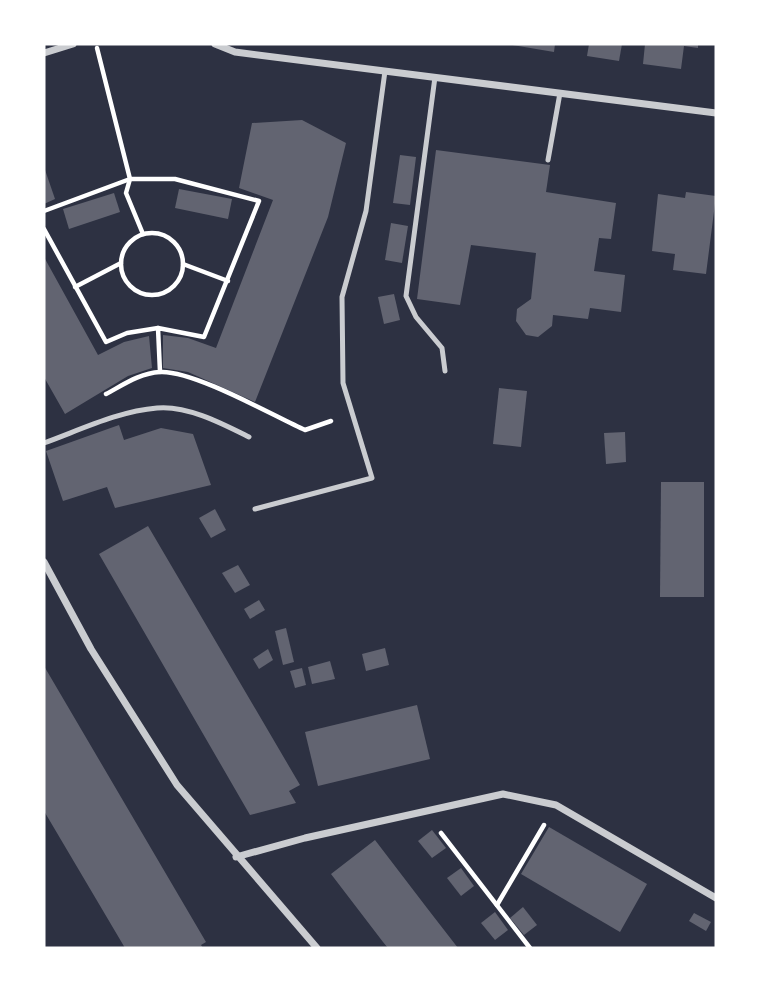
<svg xmlns="http://www.w3.org/2000/svg" width="760" height="992" font-family="'Work Sans',sans-serif">
<style>
.building{fill:#626471}
.lines{fill:none;stroke-linecap:round;stroke-linejoin:round}
.path{stroke:#fff;stroke-width:4.5}
.service{stroke:#caccd0;stroke-width:5}
.minor{stroke:#caccd0;stroke-width:7}
</style>
<rect width="100%" height="100%" fill="#2d3142"/>
<g class="building">
<path d="M507,44H555L554,52Z"/>
<path d="M589,44H622L619,61L587,56Z"/>
<path d="M645,44H698V48L684,46L681,69L643,64Z"/>
<path d="M302,120L346,143L328,217L255,402L188,372L163,368V335L188,338L216,348L273,200L239,188L252,123Z"/>
<path d="M436,150L550,165L546,192L616,203L611,239L599,238L594,271L625,275L621,312L590,308L588,319L553,315L552,326L538,337L526,335L516,321L517,309L531,299L536,253L471,245L460,305L417,299Z"/>
<path d="M400,155L416,157L410,205L393,203Z"/>
<path d="M44,167L55,199L44,204Z"/>
<path d="M179,189L232,199L228,219L175,208Z"/>
<path d="M686,192L716,196L706,274L673,270L675,254L652,251L658,194L685,198Z"/>
<path d="M114,193L120,212L69,229L63,209Z"/>
<path d="M391,223L408,226L402,263L385,260Z"/>
<path d="M44,257L98,355L124,342L149,336L152,368L128,376L65,414L44,377Z"/>
<path d="M394,294L400,320L384,324L378,297Z"/>
<path d="M499,388L527,391L521,447L493,444Z"/>
<path d="M119,425L124,440L161,428L193,434L211,485L115,508L107,487L63,501L46,451Z"/>
<path d="M625,432L626,462L606,464L604,433Z"/>
<path d="M661,482H704V597H660Z"/>
<path d="M215,509L226,530L211,538L199,518Z"/>
<path d="M148,526L300,785L289,791L296,803L250,815L99,554Z"/>
<path d="M238,565L250,585L235,593L222,573Z"/>
<path d="M259,600L265,610L250,619L244,609Z"/>
<path d="M286,628L294,662L283,665L275,631Z"/>
<path d="M385,648L389,665L366,671L362,654Z"/>
<path d="M268,649L273,660L259,669L253,659Z"/>
<path d="M330,661L335,679L312,684L308,667Z"/>
<path d="M44,666L206,942L201,945L203,948H125L44,811Z"/>
<path d="M302,668L306,685L295,688L290,671Z"/>
<path d="M417,705L430,759L318,786L305,732Z"/>
<path d="M549,827L647,884L620,932L521,874Z"/>
<path d="M432,830L446,848L432,858L418,841Z"/>
<path d="M375,840L427,908L458,948H388L383,942L331,874Z"/>
<path d="M461,868L474,886L461,896L447,878Z"/>
<path d="M523,907L537,925L524,935L510,918Z"/>
<path d="M495,912L508,930L495,940L481,923Z"/>
<path d="M694,913L711,922L706,931L689,921Z"/>
</g>
<g class="lines">
<g class="path">
<path d="M97,48L130,179L126,193L143,234"/>
<path d="M44,211L130,179H175L259,201L204,337L158,328L160,372"/>
<path d="M44,229L106,342L127,333L158,328"/>
<circle cx="152" cy="264" r="31"/>
<path d="M183,264L228,281"/>
<path d="M75,287L121,263"/>
<path d="M106,394C123,385 140,373 160,372C193,370 272,415 305,430L331,421"/>
<path d="M441,833L530,948"/>
<path d="M497,905L544,825"/>
</g>
<g class="service">
<path d="M435,77L406,296L416,317L442,348L445,371"/>
<path d="M548,160L560,93"/>
<path d="M44,443C80,430 119,411 157,408C187,405 223,424 249,437"/>
<path d="M255,509L372,478L343,383L342,297L366,211L385,71"/>
</g>
<g class="minor">
<path d="M215,44L235,52L716,113"/>
<path d="M44,53L73,44"/>
<path d="M44,562L91,649L177,785L317,948"/>
<path d="M236,857L305,838L503,794L556,805L716,898"/>
</g>
</g>
<rect width="760" height="992" fill="none" stroke="#ffffff" stroke-width="91"/>
</svg>
